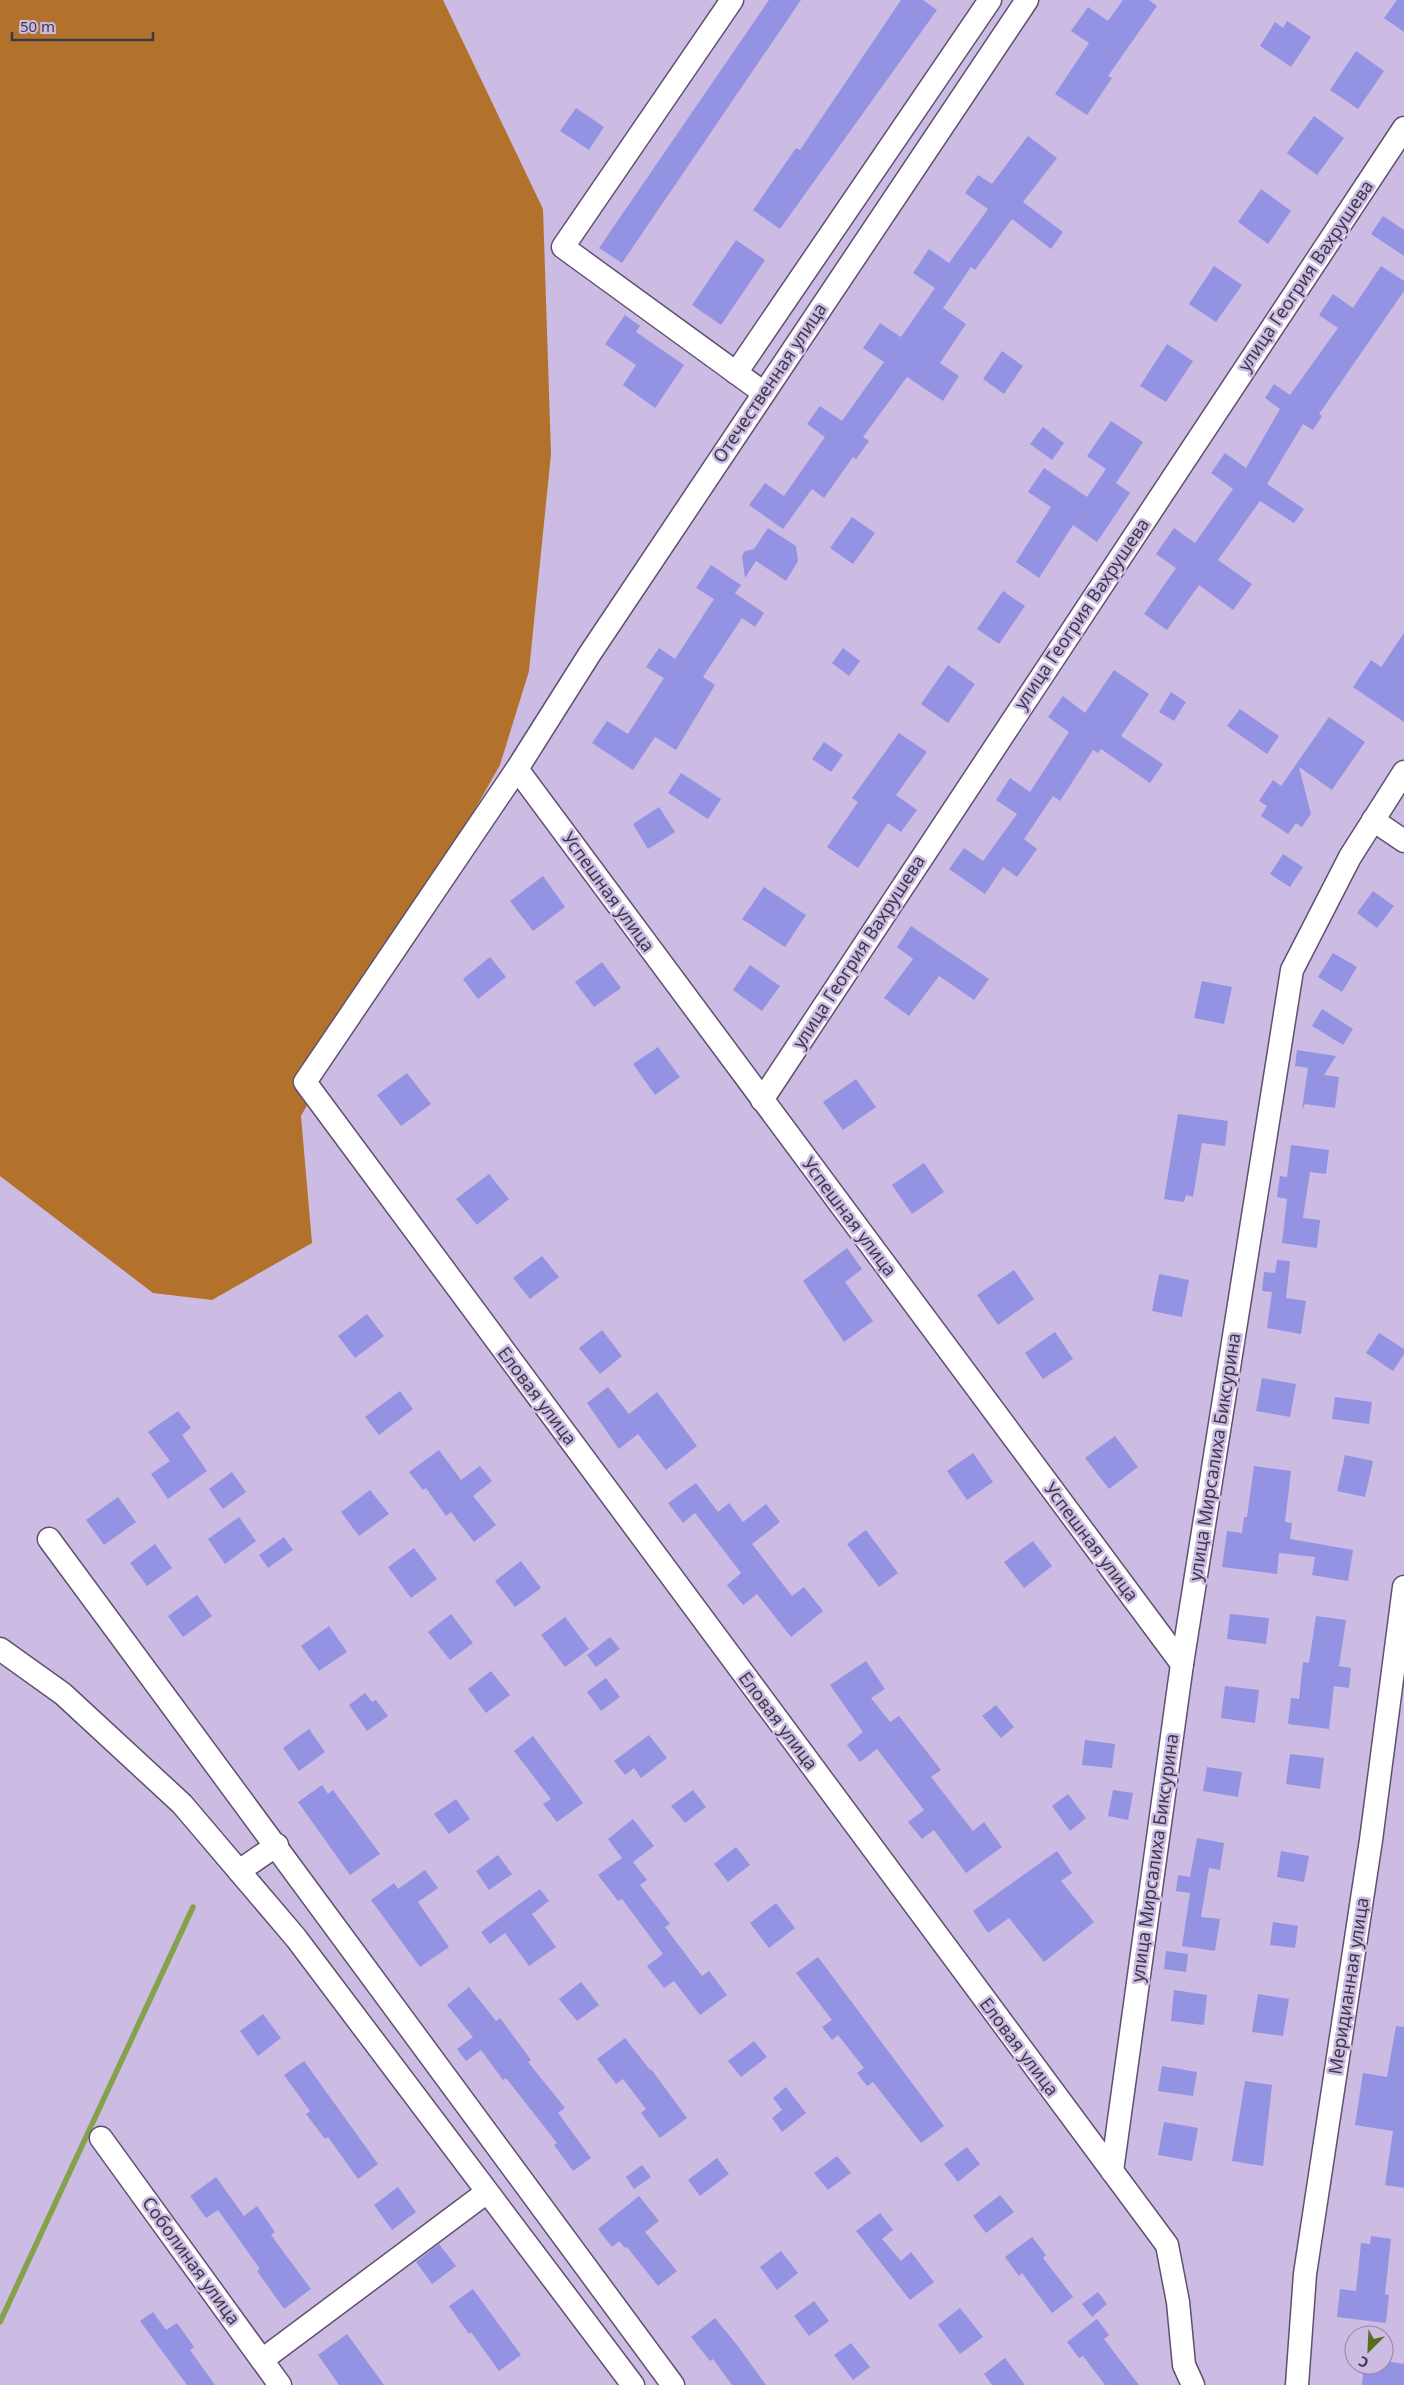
<svg xmlns="http://www.w3.org/2000/svg" width="1404" height="2385" font-family="'Noto Sans',sans-serif">
<style>
.forest{fill:#b2722b}
.lines{fill:none;stroke-linecap:round;stroke-linejoin:round}
.stream{stroke:#85a14c;stroke-width:5.5}
.building{fill:#9492e2}
.minor-casing{stroke:#5f5072;stroke-width:25}
.minor{stroke:#fff;stroke-width:22}
.labels{text-anchor:middle;stroke-width:5;stroke-linejoin:round;paint-order:stroke}
.street-label{font-size:18px;fill:#3f3848;stroke:#ccbce3}
</style>
<rect width="100%" height="100%" fill="#ccbce3"/>
<path class="forest" d="M0,0H443L543,209L551,454L529,671L500,765L301,1116L312,1243L212,1300L153,1293L0,1176Z"/>
<g class="lines">
<path class="stream" d="M0,2322L193,1907"/>
</g>
<g class="building">
<path d="M769,0H801L622,263L599,248Z"/>
<path d="M901,0H923L937,10L780,229L753,210L796,148L800,150Z"/>
<path d="M1123,0H1149L1157,6L1108,76L1112,78L1087,115L1055,94L1089,43L1071,31L1088,7L1108,21Z"/>
<path d="M1397,0H1404V32L1384,18Z"/>
<path d="M1287,21L1311,37L1291,67L1260,46L1275,22L1283,28Z"/>
<path d="M1356,51L1384,71L1358,109L1330,90Z"/>
<path d="M576,108L604,127L589,150L560,131Z"/>
<path d="M1314,116L1344,138L1317,175L1287,153Z"/>
<path d="M1028,136L1057,158L1023,202L1063,232L1051,249L1012,219L975,270L971,267L943,308L966,324L940,363L959,376L943,401L907,377L863,437L869,441L856,459L853,457L824,498L812,489L783,529L749,505L765,483L784,496L825,437L807,424L820,406L842,421L884,362L863,348L880,323L901,337L935,288L913,273L929,249L949,263L988,209L965,193L978,175L992,184Z"/>
<path d="M1261,189L1291,211L1268,244L1238,222Z"/>
<path d="M1383,216L1404,230V256L1371,234Z"/>
<path d="M736,240L765,260L721,325L692,305Z"/>
<path d="M1214,266L1242,285L1216,322L1189,304Z"/>
<path d="M1381,266L1404,281V291L1319,414L1322,416L1313,430L1303,424L1267,484L1304,509L1294,523L1260,501L1218,560L1252,584L1233,610L1199,585L1167,630L1144,614L1176,568L1156,554L1174,528L1195,543L1233,489L1211,473L1225,453L1246,468L1280,409L1265,398L1274,384L1290,395L1338,328L1319,315L1333,294L1353,308Z"/>
<path d="M625,315L640,326L636,332L684,365L655,408L623,385L636,365L605,344Z"/>
<path d="M1167,344L1193,361L1166,402L1140,386Z"/>
<path d="M1002,351L1023,366L1004,394L983,379Z"/>
<path d="M1111,421L1143,442L1116,483L1130,493L1097,542L1073,525L1039,578L1016,562L1051,507L1028,492L1044,468L1087,497L1106,469L1087,456Z"/>
<path d="M1043,427L1064,443L1052,460L1030,444Z"/>
<path d="M852,517L875,533L853,564L830,548Z"/>
<path d="M768,528L796,546L798,561L786,581L756,561L745,578L742,556L745,551L754,549Z"/>
<path d="M711,565L741,585L735,593L764,613L755,627L742,618L703,677L715,685L676,750L655,737L633,770L592,743L607,721L628,734L664,678L646,667L659,648L675,659L714,599L696,588Z"/>
<path d="M1003,591L1025,606L999,644L977,629Z"/>
<path d="M1404,633V722L1353,687L1371,660L1381,667Z"/>
<path d="M843,648L860,661L849,676L832,663Z"/>
<path d="M948,665L975,684L948,723L921,704Z"/>
<path d="M1114,670L1149,694L1121,736L1163,764L1150,783L1101,749L1098,753L1093,750L1060,801L1053,796L1024,839L1037,849L1017,877L1003,867L985,894L949,869L964,848L983,861L1017,814L996,800L1010,778L1030,792L1069,732L1048,717L1063,696L1085,713Z"/>
<path d="M1171,692L1186,702L1174,721L1159,712Z"/>
<path d="M1240,709L1279,736L1267,754L1227,726Z"/>
<path d="M1329,717L1365,742L1332,790L1299,767L1311,814L1302,827L1296,823L1288,834L1261,816L1267,806L1259,801L1273,780L1281,786Z"/>
<path d="M899,733L927,752L896,795L917,810L901,832L888,823L858,868L827,847L858,802L852,798Z"/>
<path d="M824,742L843,755L831,772L812,759Z"/>
<path d="M681,773L721,799L708,819L668,793Z"/>
<path d="M659,807L675,832L648,849L633,824Z"/>
<path d="M1283,854L1303,867L1290,887L1270,874Z"/>
<path d="M543,876L565,907L533,931L510,901Z"/>
<path d="M764,887L806,915L785,947L742,919Z"/>
<path d="M1373,891L1394,906L1377,928L1357,913Z"/>
<path d="M911,926L989,979L974,1000L939,976L909,1016L884,998L913,959L897,947Z"/>
<path d="M1333,953L1357,967L1342,992L1318,977Z"/>
<path d="M490,957L506,977L478,999L463,979Z"/>
<path d="M602,962L621,988L594,1007L575,982Z"/>
<path d="M750,965L780,986L762,1011L733,990Z"/>
<path d="M1202,981L1232,987L1224,1024L1194,1018Z"/>
<path d="M1322,1009L1353,1029L1343,1045L1312,1026Z"/>
<path d="M658,1047L680,1077L655,1095L633,1064Z"/>
<path d="M1297,1050L1336,1056L1324,1075L1339,1077L1335,1108L1305,1104L1302,1109L1308,1068L1295,1066Z"/>
<path d="M407,1073L431,1104L401,1126L377,1095Z"/>
<path d="M856,1079L876,1107L843,1130L823,1102Z"/>
<path d="M1178,1114L1228,1121L1225,1146L1202,1143L1193,1197L1186,1195L1184,1202L1164,1199Z"/>
<path d="M1291,1145L1329,1150L1326,1174L1310,1172L1303,1218L1320,1220L1317,1248L1282,1243L1287,1199L1277,1197L1280,1176L1287,1177Z"/>
<path d="M924,1163L944,1192L912,1214L892,1185Z"/>
<path d="M489,1174L509,1199L477,1225L456,1199Z"/>
<path d="M847,1248L862,1269L845,1282L873,1321L844,1342L803,1281Z"/>
<path d="M542,1256L559,1277L530,1299L513,1278Z"/>
<path d="M1277,1260L1290,1261L1286,1298L1306,1301L1301,1334L1267,1328L1272,1292L1262,1291L1264,1272L1275,1273Z"/>
<path d="M1014,1270L1034,1299L998,1325L977,1295Z"/>
<path d="M1159,1274L1189,1280L1182,1317L1152,1311Z"/>
<path d="M367,1314L384,1336L355,1358L338,1336Z"/>
<path d="M602,1330L622,1356L600,1374L579,1348Z"/>
<path d="M1055,1332L1073,1359L1043,1379L1025,1353Z"/>
<path d="M1379,1333L1404,1349V1354L1393,1371L1366,1353Z"/>
<path d="M1262,1378L1296,1384L1290,1417L1256,1411Z"/>
<path d="M608,1387L629,1414L657,1392L697,1446L666,1470L638,1434L619,1449L587,1403Z"/>
<path d="M400,1391L413,1409L379,1435L365,1417Z"/>
<path d="M1335,1397L1372,1402L1369,1424L1332,1419Z"/>
<path d="M178,1411L191,1428L182,1435L207,1471L168,1499L151,1474L170,1461L148,1432Z"/>
<path d="M1115,1436L1138,1467L1109,1489L1085,1458Z"/>
<path d="M439,1450L461,1480L480,1466L492,1481L473,1496L496,1525L474,1542L451,1512L446,1516L426,1488L423,1490L409,1472Z"/>
<path d="M973,1453L993,1482L967,1500L947,1471Z"/>
<path d="M1345,1455L1373,1461L1365,1497L1337,1491Z"/>
<path d="M1254,1466L1291,1471L1285,1522L1292,1523L1290,1539L1353,1550L1348,1581L1312,1575L1315,1557L1279,1553L1277,1574L1222,1567L1227,1531L1242,1533L1244,1517H1247Z"/>
<path d="M232,1472L246,1492L223,1509L209,1489Z"/>
<path d="M696,1483L718,1512L729,1503L743,1522L766,1504L780,1522L752,1544L792,1596L804,1587L823,1611L791,1637L757,1594L743,1605L727,1585L741,1573L695,1513L683,1523L668,1503Z"/>
<path d="M370,1490L389,1514L359,1536L341,1512Z"/>
<path d="M118,1497L136,1522L104,1545L86,1520Z"/>
<path d="M239,1517L256,1541L225,1564L208,1539Z"/>
<path d="M866,1530L898,1573L879,1587L847,1544Z"/>
<path d="M284,1537L293,1550L268,1568L259,1555Z"/>
<path d="M1033,1541L1052,1566L1024,1588L1004,1562Z"/>
<path d="M155,1544L172,1568L147,1586L130,1563Z"/>
<path d="M414,1548L437,1579L411,1598L388,1567Z"/>
<path d="M521,1561L541,1588L515,1607L495,1581Z"/>
<path d="M197,1595L212,1616L183,1637L168,1616Z"/>
<path d="M451,1614L473,1643L450,1660L428,1632Z"/>
<path d="M1230,1614L1269,1618L1266,1644L1227,1639Z"/>
<path d="M1316,1616L1346,1620L1339,1666L1351,1668L1349,1688L1334,1686L1329,1729L1288,1724L1291,1698L1299,1699L1303,1662L1309,1663Z"/>
<path d="M565,1617L589,1649L565,1667L541,1635Z"/>
<path d="M329,1626L347,1652L319,1671L301,1646Z"/>
<path d="M610,1637L620,1649L596,1667L587,1655Z"/>
<path d="M866,1661L885,1689L871,1698L890,1722L899,1716L941,1770L931,1777L973,1831L984,1822L1002,1847L966,1873L934,1830L922,1839L908,1822L924,1810L877,1749L860,1762L847,1745L863,1732L830,1685Z"/>
<path d="M491,1671L510,1695L486,1713L468,1689Z"/>
<path d="M606,1678L620,1697L601,1711L587,1692Z"/>
<path d="M1225,1686L1259,1690L1255,1723L1221,1718Z"/>
<path d="M365,1693L372,1702L376,1700L388,1716L367,1731L349,1705Z"/>
<path d="M996,1705L1014,1727L1001,1738L982,1716Z"/>
<path d="M309,1729L325,1752L299,1771L283,1748Z"/>
<path d="M649,1735L667,1758L641,1778L634,1768L625,1775L614,1761Z"/>
<path d="M533,1736L583,1803L557,1822L543,1804L551,1799L514,1751Z"/>
<path d="M1085,1740L1115,1744L1112,1768L1082,1765Z"/>
<path d="M1290,1754L1324,1758L1320,1789L1286,1784Z"/>
<path d="M1207,1767L1242,1772L1238,1797L1203,1791Z"/>
<path d="M322,1785L328,1794L333,1790L380,1854L350,1875L298,1802Z"/>
<path d="M693,1790L706,1807L685,1823L671,1806Z"/>
<path d="M1113,1790L1133,1793L1128,1820L1108,1816Z"/>
<path d="M1068,1794L1086,1818L1070,1831L1052,1806Z"/>
<path d="M456,1799L470,1819L449,1834L434,1814Z"/>
<path d="M633,1819L654,1846L633,1862L647,1880L640,1885L670,1924L665,1927L702,1976L709,1971L727,1995L700,2015L674,1981L664,1988L647,1966L663,1954L622,1899L618,1901L598,1875L622,1858L608,1839Z"/>
<path d="M1197,1838L1224,1843L1220,1870L1209,1868L1201,1917L1220,1919L1215,1951L1182,1946L1190,1893L1176,1891L1178,1875L1190,1877Z"/>
<path d="M736,1847L750,1865L728,1882L714,1864Z"/>
<path d="M1057,1851L1072,1873L1061,1881L1094,1922L1044,1962L1009,1918L988,1933L973,1911Z"/>
<path d="M1281,1851L1309,1856L1304,1882L1277,1877Z"/>
<path d="M498,1855L512,1874L489,1890L476,1871Z"/>
<path d="M425,1870L438,1888L418,1902L449,1947L420,1967L371,1900L394,1883L398,1889Z"/>
<path d="M540,1889L549,1901L532,1914L556,1947L529,1966L505,1933L490,1944L481,1932Z"/>
<path d="M776,1903L795,1928L769,1948L750,1923Z"/>
<path d="M1273,1922L1298,1926L1295,1948L1270,1945Z"/>
<path d="M1166,1951L1188,1954L1186,1972L1164,1969Z"/>
<path d="M818,1957L944,2126L921,2143L873,2082L867,2086L857,2073L864,2068L838,2035L832,2040L822,2027L832,2020L796,1973Z"/>
<path d="M581,1982L599,2005L577,2021L559,1999Z"/>
<path d="M469,1987L496,2021L500,2018L531,2060L528,2062L565,2108L558,2113L591,2158L573,2171L554,2145L557,2143L506,2078L503,2080L481,2050L466,2061L457,2049L473,2037L447,2005Z"/>
<path d="M1174,1990L1207,1995L1204,2025L1171,2021Z"/>
<path d="M1258,1994L1289,1999L1283,2036L1252,2032Z"/>
<path d="M263,2014L281,2038L258,2056L240,2031Z"/>
<path d="M1396,2026L1404,2027V2188L1385,2185L1393,2131L1355,2125L1363,2073L1387,2077Z"/>
<path d="M625,2038L650,2070L651,2069L687,2118L660,2138L641,2113L646,2109L623,2079L616,2084L597,2059Z"/>
<path d="M754,2041L767,2057L741,2077L728,2061Z"/>
<path d="M304,2061L378,2164L358,2179L328,2137L325,2139L306,2114L310,2111L284,2075Z"/>
<path d="M1162,2066L1197,2072L1193,2096L1158,2091Z"/>
<path d="M1245,2081L1272,2085L1263,2166L1232,2161Z"/>
<path d="M786,2087L806,2113L782,2132L772,2118L782,2110L773,2098Z"/>
<path d="M1164,2122L1198,2128L1192,2161L1158,2155Z"/>
<path d="M967,2147L980,2164L958,2182L944,2164Z"/>
<path d="M837,2156L851,2173L828,2190L814,2173Z"/>
<path d="M717,2158L729,2174L700,2196L688,2180Z"/>
<path d="M642,2165L651,2177L634,2189L626,2177Z"/>
<path d="M216,2177L244,2216L257,2206L275,2232L271,2235L311,2289L284,2309L257,2271L260,2269L218,2210L206,2218L190,2196Z"/>
<path d="M398,2187L416,2212L392,2230L374,2205Z"/>
<path d="M1000,2195L1014,2212L986,2233L973,2216Z"/>
<path d="M639,2196L659,2221L645,2232L677,2271L658,2286L627,2247L625,2248L619,2241L612,2247L598,2229Z"/>
<path d="M880,2213L893,2230L882,2239L901,2261L911,2252L934,2282L910,2300L856,2231Z"/>
<path d="M1371,2236L1391,2239L1385,2294L1389,2295L1386,2323L1337,2317L1340,2289L1356,2291L1361,2243L1370,2244Z"/>
<path d="M1032,2237L1046,2255L1043,2258L1073,2297L1052,2313L1022,2273L1019,2276L1005,2257Z"/>
<path d="M439,2244L456,2266L432,2284L416,2262Z"/>
<path d="M781,2251L798,2273L777,2290L760,2267Z"/>
<path d="M473,2289L521,2355L499,2371L471,2332L469,2334L449,2306Z"/>
<path d="M1098,2292L1107,2304L1092,2317L1082,2304Z"/>
<path d="M814,2301L829,2321L809,2336L794,2316Z"/>
<path d="M960,2308L983,2337L960,2354L938,2325Z"/>
<path d="M153,2312L166,2330L177,2323L194,2347L190,2350L215,2385H187L140,2321Z"/>
<path d="M715,2318L737,2345L766,2385H732L713,2359L710,2361L691,2337Z"/>
<path d="M1097,2319L1109,2335L1104,2339L1139,2385H1105L1083,2356L1079,2358L1067,2342Z"/>
<path d="M347,2334L384,2385H339L318,2355Z"/>
<path d="M851,2343L870,2367L853,2380L834,2355Z"/>
<path d="M1005,2358L1025,2385H992L984,2374Z"/>
<path d="M1384,2361L1404,2364V2385H1362L1364,2365H1384Z"/>
</g>
<g class="lines">
<defs>
<g id="minor">
<path d="M732,0L563,247L764,393"/>
<path d="M1027,0L589,655L517,769L305,1082L1167,2245L1178,2302L1184,2365L1193,2385"/>
<path d="M736,373L990,0"/>
<path d="M517,769L1182,1664"/>
<path d="M1373,820L1404,841"/>
<path d="M762,1100L1404,128"/>
<path d="M49,1539L673,2385"/>
<path d="M0,1649L63,1694L182,1804L296,1938L633,2385"/>
<path d="M239,1871L277,1845"/>
<path d="M101,2138L280,2385"/>
<path d="M1112,2171L1182,1664L1292,970L1350,857L1404,772"/>
<path d="M262,2360L487,2192"/>
<path d="M1297,2385L1305,2274L1371,1840L1404,1587"/>
</g>
</defs>
<use href="#minor" class="minor-casing"/>
<use href="#minor" class="minor"/>
</g>
<g class="labels">
<g class="street-label">
<text transform="translate(1306 276) rotate(-56)" y="6">улица Геогрия Вахрушева</text>
<text transform="translate(770 383) rotate(-56)" y="6">Отечественная улица</text>
<text transform="translate(1082 614) rotate(-56)" y="6">улица Геогрия Вахрушева</text>
<text transform="translate(608 892) rotate(54)" y="6">Успешная улица</text>
<text transform="translate(859 952) rotate(-57)" y="6">улица Геогрия Вахрушева</text>
<text transform="translate(849 1217) rotate(53)" y="6">Успешная улица</text>
<text transform="translate(537 1396) rotate(53)" y="6">Еловая улица</text>
<text transform="translate(1215 1457) rotate(-81)" y="6">улица Мирсалиха Биксурина</text>
<text transform="translate(1091 1542) rotate(53)" y="6">Успешная улица</text>
<text transform="translate(778 1721) rotate(53)" y="6">Еловая улица</text>
<text transform="translate(1155 1858) rotate(-82)" y="6">улица Мирсалиха Биксурина</text>
<text transform="translate(1349 1986) rotate(-81)" y="6">Меридианная улица</text>
<text transform="translate(1019 2047) rotate(53)" y="6">Еловая улица</text>
<text transform="translate(191 2261) rotate(54)" y="6">Соболиная улица</text>
</g>
</g>
<g transform="translate(1369 2350) rotate(204)"><circle r="24" fill="#ccbce3" stroke="#9487a5"/>
<path d="M0-4L9 19L0 12L-9 19Z" fill="#576e1f"/>
<text y="-8" font-size="14" font-weight="bold" text-anchor="middle" fill="#3f3848">С</text>
</g>
<path d="M12 32v8h141v-8" fill="none" stroke="#3f3848" stroke-width="2.5"/>
<text x="20" y="32" font-size="15" fill="#3f3848" stroke="#ccbce3" stroke-width="4" paint-order="stroke">50 m</text>
</svg>
